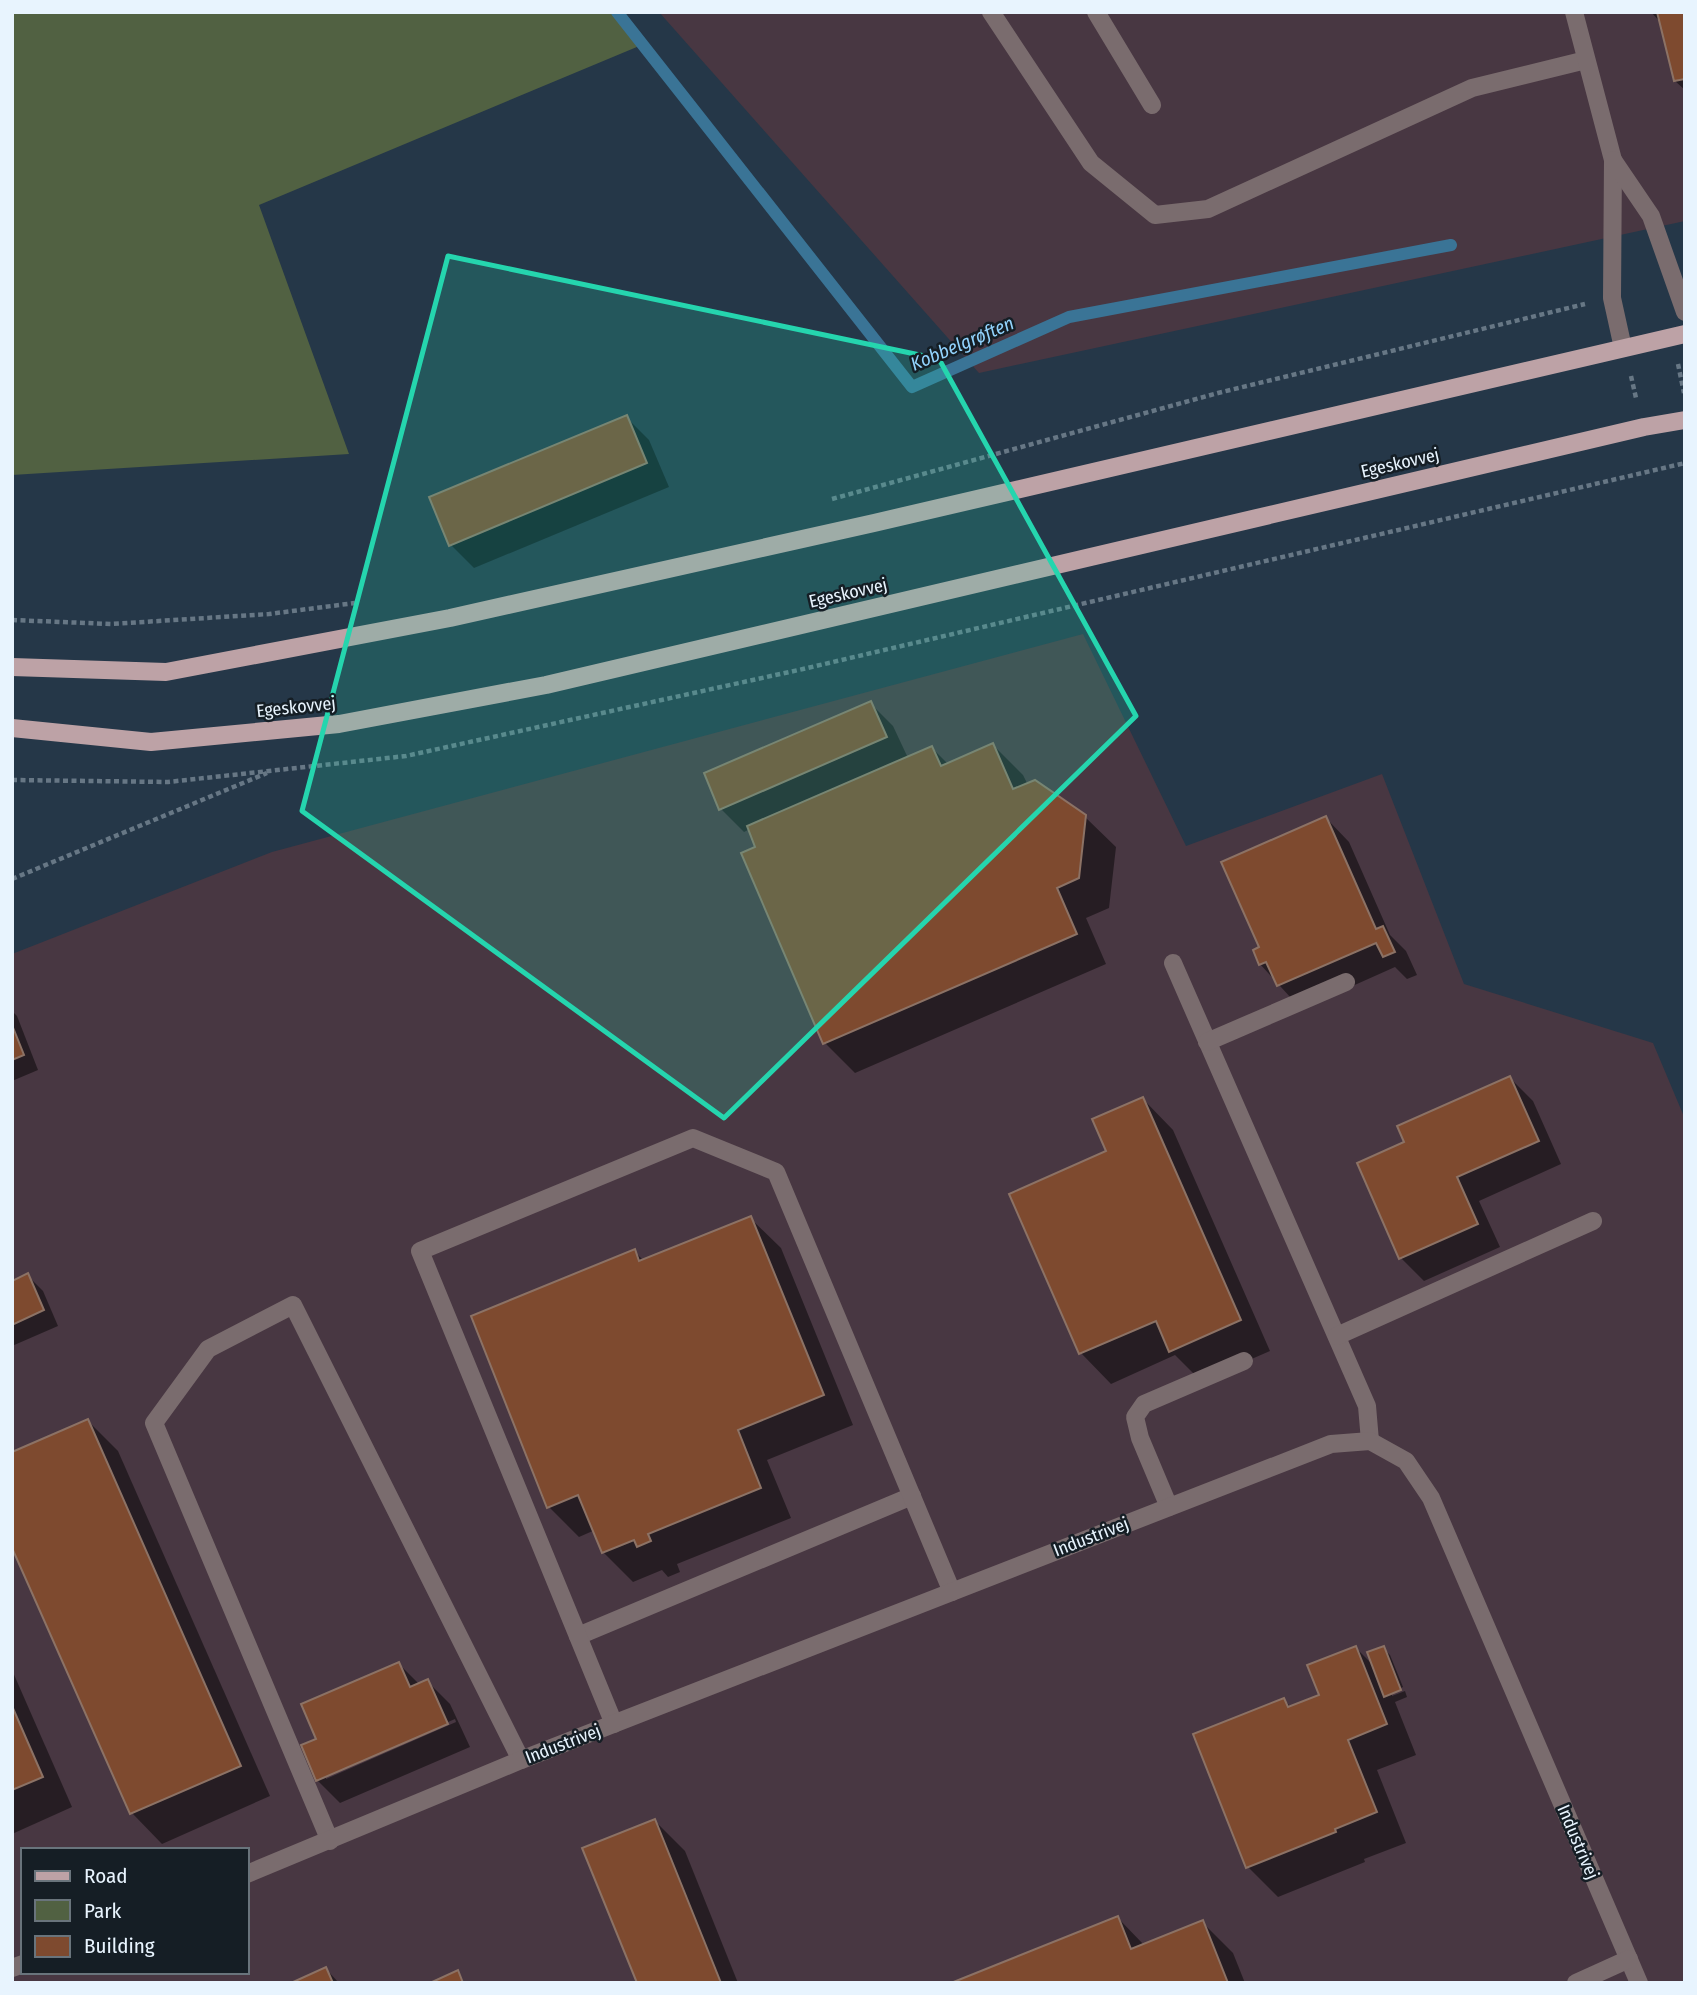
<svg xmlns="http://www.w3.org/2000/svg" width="1697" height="1995" font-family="'Fira Sans Condensed',sans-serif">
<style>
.industrial{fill:#483742;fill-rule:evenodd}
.green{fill:#516142}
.shadow{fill:#0007;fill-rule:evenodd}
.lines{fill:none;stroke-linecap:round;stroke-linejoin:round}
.stream{stroke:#3a7496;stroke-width:12}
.building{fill:#7e4a2f;stroke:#8c7265;stroke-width:2}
.path{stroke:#677785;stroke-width:4.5;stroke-dasharray:5 3.5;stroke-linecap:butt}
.minor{stroke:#7a6c6e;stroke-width:18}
.major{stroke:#bda2a6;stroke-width:18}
.marked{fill:#25d5ae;fill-opacity:0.2;stroke:#25d5ae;stroke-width:5;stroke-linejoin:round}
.labels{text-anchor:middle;stroke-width:5;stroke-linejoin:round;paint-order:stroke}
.street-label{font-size:18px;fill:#e8f4fe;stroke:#151e25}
.water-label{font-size:19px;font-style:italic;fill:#92d3fd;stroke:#151e25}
</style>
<rect width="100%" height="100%" fill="#253748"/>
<g class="industrial">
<path d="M659,12H1685V221L979,373Z"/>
<path d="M1083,634L1186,846L1382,774L1464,984L1653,1043L1685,1119V1983H12V954L272,852ZM23,1850H247V1972H23Z"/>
</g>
<path class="green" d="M12,12H618L644,44L259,205L349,454L12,475Z"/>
<g class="shadow">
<path d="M1651,12H1685V90L1675,81L1661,23Z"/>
<path d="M626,417L649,440L669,487L474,568L451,545Z"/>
<path d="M870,703L893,726L908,758L932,748L948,764L993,745L1023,775L1028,785L1085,817L1116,847L1109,908L1086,918L1106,964L855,1073L825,1043L750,829L744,832L721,809Z"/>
<path d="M1326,818L1349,842L1390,935L1406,951L1417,975L1407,979L1395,967L1301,1009L1260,964L1262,948Z"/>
<path d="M12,1011L17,1016L38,1070L12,1081Z"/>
<path d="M1510,1078L1533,1101L1561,1164L1479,1201L1500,1247L1424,1281L1401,1258L1407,1143Z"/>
<path d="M1143,1099L1173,1130L1270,1351L1201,1381L1175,1355L1111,1384L1081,1353L1012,1195L1109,1152Z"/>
<path d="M750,1218L781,1248L853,1425L767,1460L791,1518L677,1564L680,1572L668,1577L662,1570L633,1582L603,1552L595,1530L579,1537L549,1507L634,1251L644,1261Z"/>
<path d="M28,1276L43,1291L58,1326L12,1346V1283Z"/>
<path d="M88,1421L118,1451L270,1796L162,1844L132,1813L12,1543Z"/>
<path d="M1356,1648L1375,1667L1383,1648L1390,1655L1403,1687L1392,1692V1696L1405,1691L1407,1697L1395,1702L1416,1755L1377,1770L1406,1843L1364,1859L1365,1862L1278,1897L1248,1867L1284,1700L1292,1708L1321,1696Z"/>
<path d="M399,1664L420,1685L427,1681L450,1704L470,1747L340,1803L317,1780L318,1740ZM455,1719L456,1722L326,1779V1775Z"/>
<path d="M12,1670L72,1807L12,1834Z"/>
<path d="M655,1821L685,1851L738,1983H638Z"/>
<path d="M1118,1918L1145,1946L1203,1923L1233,1953L1245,1983H956Z"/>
<path d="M326,1969L339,1983H296Z"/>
</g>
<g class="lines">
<path class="stream" d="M617,12L912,387L1069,317L1451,245"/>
</g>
<g class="building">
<path d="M1657,12H1685V79L1674,81Z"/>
<path d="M627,415L647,463L449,546L429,497Z"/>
<path d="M871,701L887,737L719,810L704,773Z"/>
<path d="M993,743L1013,789L1035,780L1086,815L1079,878L1057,888L1077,934L823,1044L741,853L755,847L747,826L932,746L941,766Z"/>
<path d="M1326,816L1376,929L1383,926L1395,952L1383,957L1376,943L1277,986L1266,962L1259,965L1253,950L1259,947L1221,862Z"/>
<path d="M12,1025L24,1055L12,1060Z"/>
<path d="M1510,1076L1539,1141L1457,1177L1478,1224L1399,1259L1357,1163L1404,1142L1397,1126Z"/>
<path d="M1143,1097L1241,1320L1169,1352L1156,1321L1079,1354L1009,1194L1106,1151L1092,1119Z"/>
<path d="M751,1216L824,1395L738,1430L761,1488L648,1534L651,1541L637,1547L634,1540L602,1553L578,1495L547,1508L471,1316L635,1249L639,1261Z"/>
<path d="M28,1273L44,1310L12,1325V1281Z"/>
<path d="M88,1419L241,1766L130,1814L12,1548V1452Z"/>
<path d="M1356,1646L1387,1724L1348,1740L1377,1812L1335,1829L1336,1832L1246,1868L1193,1734L1284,1698L1288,1707L1319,1695L1307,1665Z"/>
<path d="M1384,1646L1401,1690L1384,1697L1367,1652Z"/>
<path d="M399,1662L410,1687L428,1679L448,1724L316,1781L301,1745L316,1739L301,1704Z"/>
<path d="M12,1706L43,1777L12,1790Z"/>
<path d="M655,1819L721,1983H637L582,1848Z"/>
<path d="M1118,1916L1131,1949L1203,1920L1228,1983H951Z"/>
<path d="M326,1967L333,1983H291Z"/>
<path d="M458,1970L463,1983H430Z"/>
</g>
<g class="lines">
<g class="path">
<path d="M1678,364L1684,393"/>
<path d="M1631,376L1636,398"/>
<path d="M832,499L1218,393L1585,304"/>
<path d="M12,620L111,624L269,614L355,603"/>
<path d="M12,780L168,782L406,756L803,669L1685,463"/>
<path d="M12,879L267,773"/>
</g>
<g class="minor">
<path d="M991,12L1091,163L1155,215L1208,209L1472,88L1586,60"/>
<path d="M1096,12L1152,105"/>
<path d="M1574,12L1613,160L1612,298L1623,348"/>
<path d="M1613,160L1651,216L1685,312"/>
<path d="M1173,963L1367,1406L1370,1441"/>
<path d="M1207,1042L1346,982"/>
<path d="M1337,1336L1593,1221"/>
<path d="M1169,1507L1140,1438L1135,1417L1144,1404L1244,1361"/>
<path d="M578,1636L912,1496"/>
<path d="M614,1724L420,1251L693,1138L776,1172L952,1592"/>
<path d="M330,1841L154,1423L208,1349L293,1305L521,1760"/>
<path d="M247,1874L521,1760L1331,1444L1370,1441L1406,1461L1431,1498L1639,1983"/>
<path d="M12,1968L23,1964"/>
<path d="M1576,1983L1629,1959"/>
</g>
<g class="major">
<path d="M12,667L166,672L450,618L874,523L1685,334"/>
<path d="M12,728L151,742L339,724L546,685L1644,427L1685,420"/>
</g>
</g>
<path class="marked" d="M448,256L939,359L1136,716L724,1118L302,811Z"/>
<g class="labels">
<g class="street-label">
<text transform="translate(1400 463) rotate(-13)" y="6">Egeskovvej</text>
<text transform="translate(848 593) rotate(-13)" y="6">Egeskovvej</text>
<text transform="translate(296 707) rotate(-6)" y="6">Egeskovvej</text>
<text transform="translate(1091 1537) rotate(-21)" y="6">Industrivej</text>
<text transform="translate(563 1744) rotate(-21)" y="6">Industrivej</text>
<text transform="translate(1578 1842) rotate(67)" y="6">Industrivej</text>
</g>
<g class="water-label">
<text transform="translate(962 343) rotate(-23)" y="7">Kobbelgrøften</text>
</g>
</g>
<rect width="1697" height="1995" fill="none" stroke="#e8f4fe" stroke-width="28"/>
<rect x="21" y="1848" width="228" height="126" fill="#151e25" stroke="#69747c" stroke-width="2"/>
<rect x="35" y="1871" width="35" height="10" fill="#bda2a6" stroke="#69747c" stroke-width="2"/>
<text x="84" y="1883" font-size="21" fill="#e8f4fe">Road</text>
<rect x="35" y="1900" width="35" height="21" fill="#516142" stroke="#69747c" stroke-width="2"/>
<text x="84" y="1918" font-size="21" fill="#e8f4fe">Park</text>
<rect x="35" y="1936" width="35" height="21" fill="#7e4a2f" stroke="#69747c" stroke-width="2"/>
<text x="84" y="1953" font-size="21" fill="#e8f4fe">Building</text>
</svg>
